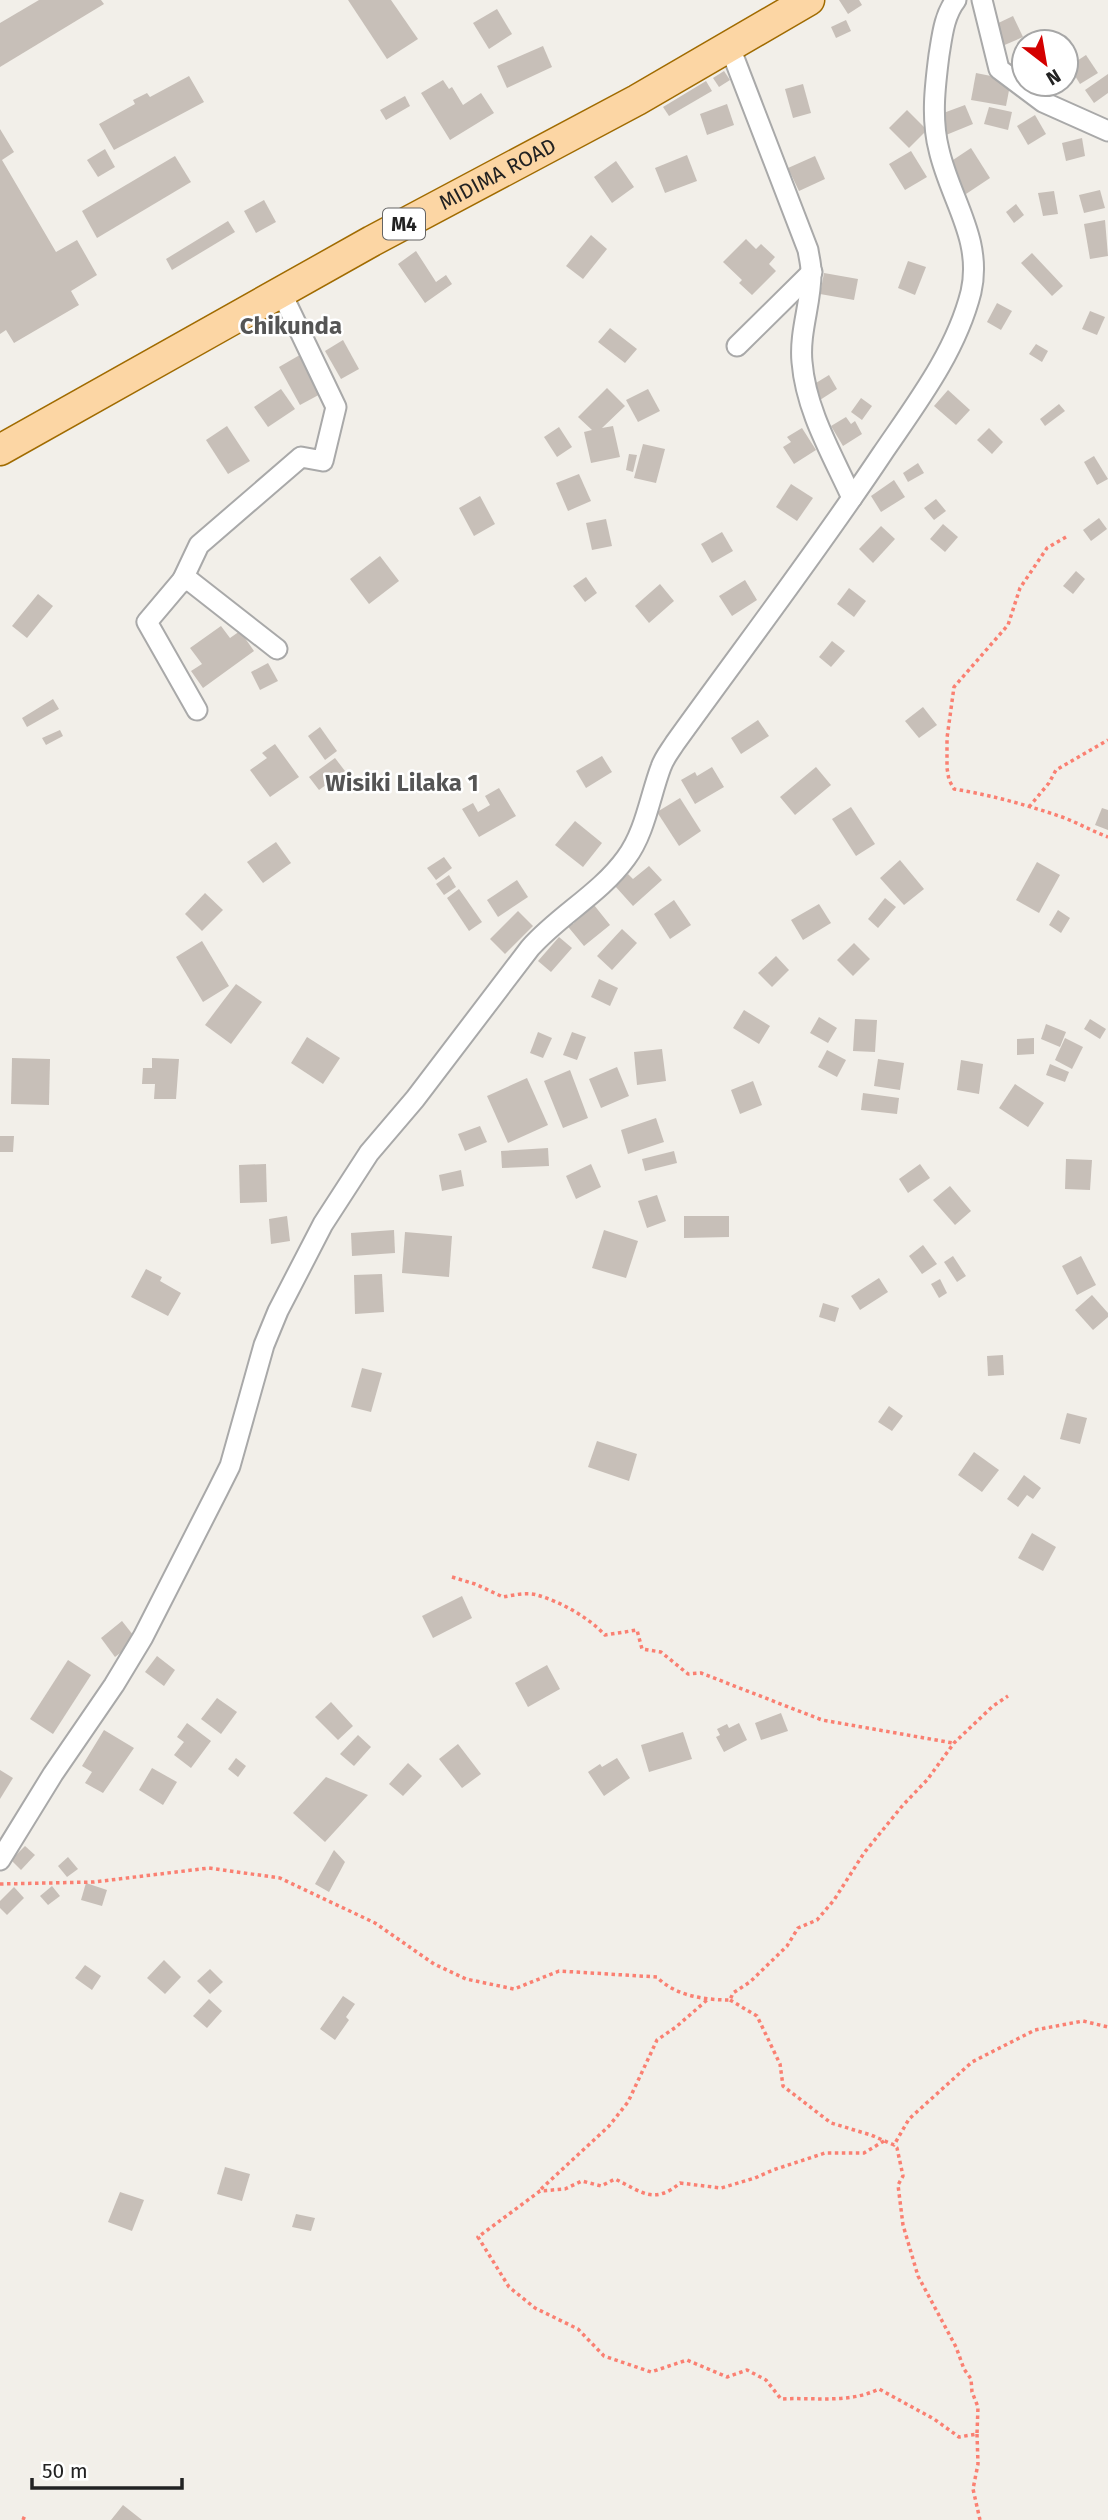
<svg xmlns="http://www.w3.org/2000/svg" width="1108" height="2520" font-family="'Fira Sans',sans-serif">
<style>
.building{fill:#c7bfb8}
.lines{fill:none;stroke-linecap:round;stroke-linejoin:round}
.minor-casing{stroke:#a9a9a9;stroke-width:23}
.primary-casing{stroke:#a06b00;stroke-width:33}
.path{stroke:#fa8072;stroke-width:3.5;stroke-dasharray:3.5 3.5;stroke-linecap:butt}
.minor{stroke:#fff;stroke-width:19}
.primary{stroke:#fcd6a4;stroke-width:30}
.labels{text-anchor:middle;stroke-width:5;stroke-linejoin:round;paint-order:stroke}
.shield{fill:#fff;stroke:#646464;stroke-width:2}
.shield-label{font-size:19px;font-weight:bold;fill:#222}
.street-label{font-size:21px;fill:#222;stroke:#fff}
.quarter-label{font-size:24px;font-weight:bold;fill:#555;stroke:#fff}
</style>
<rect width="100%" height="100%" fill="#f2efe9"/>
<g class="building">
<path d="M39,0H101L104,4L0,67V23Z"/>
<path d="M348,0H391L418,39L387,59Z"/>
<path d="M839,0H859L862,5L848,14Z"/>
<path d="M497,9L512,34L489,49L473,23Z"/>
<path d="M1013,16L1023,37L1000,47L990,27Z"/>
<path d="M846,20L851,31L836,38L831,27Z"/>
<path d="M543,46L552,67L507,88L497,66Z"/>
<path d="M1086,55L1098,73L1080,84L1069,66Z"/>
<path d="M724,71L730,80L719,87L713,78Z"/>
<path d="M976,73L1011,80L1006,106L971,100Z"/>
<path d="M1108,74V93L1094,103L1085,90Z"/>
<path d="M189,76L204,102L114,150L99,124L135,104L133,100L147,93L150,97Z"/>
<path d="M443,80L449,89L452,87L463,105L481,93L494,113L450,140L421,93Z"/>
<path d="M706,81L712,91L669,116L663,107Z"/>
<path d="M803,84L811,113L793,118L785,89Z"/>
<path d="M405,96L410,106L386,120L380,110Z"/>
<path d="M727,104L734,125L707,135L700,114Z"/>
<path d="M965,105L973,124L946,135L938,115Z"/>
<path d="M989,107L1012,112L1008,130L984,124Z"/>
<path d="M907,110L927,130L909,148L889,128Z"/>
<path d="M1035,115L1046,134L1028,145L1017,126Z"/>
<path d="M0,129L14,152L2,160L56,252L77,240L97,275L71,291L79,305L14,343L6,330L0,334Z"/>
<path d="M1082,138L1085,156L1066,161L1062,143Z"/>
<path d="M971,148L990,178L966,194L947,164Z"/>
<path d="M105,149L115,167L98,177L87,160Z"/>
<path d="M911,151L927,177L905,190L889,164Z"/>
<path d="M687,155L697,181L665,193L655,168Z"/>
<path d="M175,156L191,182L97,238L82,211Z"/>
<path d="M815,156L825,179L799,191L788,168Z"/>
<path d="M616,161L634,187L612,203L594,177Z"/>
<path d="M1100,190L1105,208L1084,213L1079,195Z"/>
<path d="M1054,191L1058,214L1043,216L1038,193Z"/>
<path d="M264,200L276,222L256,233L244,211Z"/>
<path d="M1016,204L1024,215L1014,223L1006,212Z"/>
<path d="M1105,220L1108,256L1090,259L1084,224Z"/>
<path d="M228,221L235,232L172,270L166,259Z"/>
<path d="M591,235L607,249L583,279L566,266Z"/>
<path d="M746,239L756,249L761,244L775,257L769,264L776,271L752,295L739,283L742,280L723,262Z"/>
<path d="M416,251L436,282L446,275L452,284L425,303L398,264Z"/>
<path d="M1032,253L1063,286L1052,296L1021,263Z"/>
<path d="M908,261L926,267L915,295L898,288Z"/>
<path d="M824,273L858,279L854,300L820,294Z"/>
<path d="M997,303L1012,311L1001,330L987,322Z"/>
<path d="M1090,311L1105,317L1097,335L1082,329Z"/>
<path d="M610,328L637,349L625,363L598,342Z"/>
<path d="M343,340L359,369L341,379L325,351Z"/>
<path d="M1036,344L1048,351L1042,362L1029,354Z"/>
<path d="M305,352L326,391L300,405L279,367Z"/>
<path d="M829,375L837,389L820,400L811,386Z"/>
<path d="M607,388L625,406L602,428L613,426L620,457L591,463L584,432L592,430L578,417Z"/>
<path d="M281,389L295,409L268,427L254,407Z"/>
<path d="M648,389L660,411L638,422L626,400Z"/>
<path d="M948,390L970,410L956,425L934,406Z"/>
<path d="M861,398L872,406L862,420L851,412Z"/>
<path d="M1059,404L1065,411L1045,426L1040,419Z"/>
<path d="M846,417L851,424L855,421L862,434L843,446L831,426Z"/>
<path d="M227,426L250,461L228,474L206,440Z"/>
<path d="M559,427L572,447L557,457L544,437Z"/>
<path d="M802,428L816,450L794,464L783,447L791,442L787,437Z"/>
<path d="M989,428L1003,442L992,454L977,440Z"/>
<path d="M643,444L665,449L656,483L634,478Z"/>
<path d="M629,454L637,455L633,472L626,470Z"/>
<path d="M1094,456L1108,479L1097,485L1084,462Z"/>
<path d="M918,463L924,473L908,482L903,473Z"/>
<path d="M579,474L591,501L568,511L556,483Z"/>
<path d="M894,480L905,497L881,512L871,496Z"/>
<path d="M791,484L813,498L797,521L776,507Z"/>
<path d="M480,496L495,524L474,536L459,508Z"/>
<path d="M936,499L946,511L934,520L924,508Z"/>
<path d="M1099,518L1107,529L1091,541L1083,530Z"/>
<path d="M606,519L612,546L592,550L586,523Z"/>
<path d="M943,524L958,537L945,552L930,539Z"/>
<path d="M881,526L895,539L873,563L859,549Z"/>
<path d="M722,532L733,551L712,563L701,544Z"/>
<path d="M380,556L399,581L369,604L350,579Z"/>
<path d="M1076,571L1085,579L1073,594L1063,586Z"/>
<path d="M586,577L597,593L585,602L573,586Z"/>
<path d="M745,580L757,600L732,616L719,596Z"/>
<path d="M660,584L674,601L649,623L635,606Z"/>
<path d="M849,588L866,601L854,617L837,604Z"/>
<path d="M38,594L53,606L27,638L12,626Z"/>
<path d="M221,626L230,638L240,631L254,651L203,688L191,671L202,664L190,648Z"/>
<path d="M832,641L845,651L831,667L819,657Z"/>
<path d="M268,663L278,681L260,690L251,672Z"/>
<path d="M53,699L59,709L27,727L22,718Z"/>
<path d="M923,707L937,725L919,738L905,721Z"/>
<path d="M758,720L769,736L741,754L731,738Z"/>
<path d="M320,727L337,751L325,760L308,736Z"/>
<path d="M60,730L63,736L46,745L42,738Z"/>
<path d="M275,744L299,777L270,797L250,770L267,758L262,753Z"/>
<path d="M602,756L612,772L586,788L576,771Z"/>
<path d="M335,758L345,771L319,790L309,777Z"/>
<path d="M712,767L724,787L695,804L681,780L695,772L697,776Z"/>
<path d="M816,767L831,785L795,815L780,797Z"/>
<path d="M499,788L516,816L479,837L462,809L473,803L478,812L490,805L485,796Z"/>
<path d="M680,798L701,831L679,846L657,812Z"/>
<path d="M851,807L875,844L856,856L832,819Z"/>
<path d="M1102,808L1108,810V830L1095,825Z"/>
<path d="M575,821L602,843L583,867L555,845Z"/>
<path d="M276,842L291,863L263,883L247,862Z"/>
<path d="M444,857L452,868L436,880L427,868Z"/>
<path d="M900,860L924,889L904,905L880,878Z"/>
<path d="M1037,862L1060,875L1039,913L1016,900Z"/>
<path d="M649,866L662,880L633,906L615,886L628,874L633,879Z"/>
<path d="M449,875L456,887L444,895L436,884Z"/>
<path d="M517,880L528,897L498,917L487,900Z"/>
<path d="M459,889L482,922L469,931L447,898Z"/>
<path d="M205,893L223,910L202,931L185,914Z"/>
<path d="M885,898L896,907L878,928L868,919Z"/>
<path d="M674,900L691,925L670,939L654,914Z"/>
<path d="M819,904L831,923L803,940L791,920Z"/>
<path d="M594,905L610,925L584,946L565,923L570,919L573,924Z"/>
<path d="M1058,910L1070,918L1061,933L1049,925Z"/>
<path d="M518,911L533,926L505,954L490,939Z"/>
<path d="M622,929L637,943L612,970L597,956Z"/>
<path d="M559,937L572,948L551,972L538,961Z"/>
<path d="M202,941L229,986L203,1002L176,957Z"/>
<path d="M854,943L870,959L853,976L837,960Z"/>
<path d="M776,956L789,970L772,987L758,973Z"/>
<path d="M599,979L618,988L610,1006L591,997Z"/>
<path d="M236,984L262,1002L231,1044L205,1025Z"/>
<path d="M744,1010L770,1026L759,1044L733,1028Z"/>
<path d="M819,1017L837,1028L828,1043L810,1033Z"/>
<path d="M855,1019L877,1020L875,1052L853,1051Z"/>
<path d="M1090,1019L1106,1029L1100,1039L1084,1029Z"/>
<path d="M1046,1024L1066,1032L1060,1047L1041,1039Z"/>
<path d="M538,1032L552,1038L543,1058L530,1053Z"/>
<path d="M572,1032L586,1037L577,1060L563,1055Z"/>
<path d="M307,1037L340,1058L323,1084L291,1063Z"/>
<path d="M1034,1038V1054L1017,1055V1039Z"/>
<path d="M1065,1038L1083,1047L1072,1069L1055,1060Z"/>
<path d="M662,1049L666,1081L637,1085L634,1052Z"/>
<path d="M827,1050L846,1060L837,1077L818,1067Z"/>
<path d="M12,1058L50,1059L49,1105L11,1104Z"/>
<path d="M152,1058L179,1059L176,1099H154L155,1084H142L143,1068H152Z"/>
<path d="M878,1059L904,1063L900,1090L874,1086Z"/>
<path d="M961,1060L983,1064L979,1094L957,1090Z"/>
<path d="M1050,1064L1069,1072L1065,1082L1046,1075Z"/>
<path d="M617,1067L629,1096L601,1108L589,1079Z"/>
<path d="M570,1070L588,1118L563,1128L544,1081Z"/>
<path d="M527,1078L548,1125L508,1143L487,1096Z"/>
<path d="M753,1081L762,1105L740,1114L731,1090Z"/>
<path d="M1015,1084L1044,1103L1028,1127L999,1108Z"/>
<path d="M863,1093L899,1098L897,1114L861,1110Z"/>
<path d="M656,1118L664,1142L628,1154L621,1130Z"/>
<path d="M480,1126L487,1142L465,1151L458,1134Z"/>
<path d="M0,1136H14L13,1152H0Z"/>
<path d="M548,1148L549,1166L502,1168L501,1151Z"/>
<path d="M674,1151L677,1163L645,1171L642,1159Z"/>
<path d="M1066,1159L1092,1160L1090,1190L1065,1189Z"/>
<path d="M266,1164L267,1202L240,1203L239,1165Z"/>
<path d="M591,1164L601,1187L576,1199L566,1176Z"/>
<path d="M920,1164L930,1178L908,1193L899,1179Z"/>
<path d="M461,1170L464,1186L442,1191L439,1175Z"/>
<path d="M950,1186L971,1211L955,1225L933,1200Z"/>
<path d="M657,1195L666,1221L647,1228L638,1201Z"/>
<path d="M287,1216L290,1241L271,1244L269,1219Z"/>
<path d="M684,1216H729V1237L684,1238Z"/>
<path d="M394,1230L395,1253L352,1256L351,1233Z"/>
<path d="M604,1230L638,1241L626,1278L592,1268Z"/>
<path d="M405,1232L452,1236L449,1277L402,1273Z"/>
<path d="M923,1245L937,1264L922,1274L909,1256Z"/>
<path d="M953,1256L966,1276L957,1282L944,1262Z"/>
<path d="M1081,1256L1096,1285L1077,1295L1062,1266Z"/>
<path d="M146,1269L162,1277L160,1281L181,1293L168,1316L131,1297Z"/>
<path d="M382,1274L384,1312L355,1314L354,1275Z"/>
<path d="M879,1278L888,1292L860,1310L851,1296Z"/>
<path d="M940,1279L947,1293L939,1298L931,1284Z"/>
<path d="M1092,1295L1108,1313V1317L1093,1330L1075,1310Z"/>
<path d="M823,1303L839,1308L835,1322L819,1317Z"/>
<path d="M1003,1355L1004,1375L988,1376L987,1356Z"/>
<path d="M362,1368L382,1373L371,1412L351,1407Z"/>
<path d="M889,1406L903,1416L892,1431L878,1422Z"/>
<path d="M1067,1413L1087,1418L1080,1444L1060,1439Z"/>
<path d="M597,1441L637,1454L629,1481L588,1467Z"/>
<path d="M974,1452L999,1470L982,1492L958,1475Z"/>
<path d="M1024,1475L1041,1488L1033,1499L1027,1495L1018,1507L1007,1499Z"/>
<path d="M1032,1533L1056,1547L1043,1571L1018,1558Z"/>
<path d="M462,1596L472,1618L433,1638L422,1616Z"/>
<path d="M122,1621L137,1640L115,1657L101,1638Z"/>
<path d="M157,1656L175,1670L164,1686L145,1672Z"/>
<path d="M68,1660L91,1675L53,1734L30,1719Z"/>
<path d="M547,1665L560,1689L528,1707L515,1683Z"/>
<path d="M217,1698L237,1712L221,1734L201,1719Z"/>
<path d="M331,1702L353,1726L338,1740L315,1717Z"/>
<path d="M781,1713L788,1731L761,1740L755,1723Z"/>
<path d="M187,1723L211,1741L191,1768L174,1755L184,1742L177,1737Z"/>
<path d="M739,1723L747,1740L724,1752L716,1737L720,1735L717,1729L727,1724L729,1728Z"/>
<path d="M104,1730L134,1748L103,1793L85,1783L92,1772L82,1766Z"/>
<path d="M683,1732L692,1759L649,1772L641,1745Z"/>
<path d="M358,1735L371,1747L354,1766L340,1754Z"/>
<path d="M458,1744L481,1774L462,1788L439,1759Z"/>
<path d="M236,1758L246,1766L238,1777L228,1769Z"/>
<path d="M617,1758L630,1778L604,1796L588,1772L600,1764L602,1767Z"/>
<path d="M408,1763L422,1776L403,1796L389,1784Z"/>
<path d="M152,1768L177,1782L163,1805L139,1790Z"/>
<path d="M0,1770L13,1778L0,1799Z"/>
<path d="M326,1777L368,1795L325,1842L293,1813Z"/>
<path d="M25,1846L35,1855L21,1870L11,1860Z"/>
<path d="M334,1850L345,1862L329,1892L315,1884Z"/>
<path d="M68,1857L78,1869L67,1877L58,1866Z"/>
<path d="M86,1883L107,1890L102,1906L81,1900Z"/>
<path d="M52,1886L60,1896L48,1905L40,1896Z"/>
<path d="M14,1887L24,1898L7,1915L0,1908V1901Z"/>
<path d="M164,1960L181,1977L165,1994L147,1978Z"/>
<path d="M85,1965L101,1976L92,1990L75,1978Z"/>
<path d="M210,1969L223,1982L210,1994L197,1981Z"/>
<path d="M343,1996L355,2004L346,2017L349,2020L335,2040L320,2029Z"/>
<path d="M209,1999L222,2011L207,2028L193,2016Z"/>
<path d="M225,2167L250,2174L242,2201L217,2194Z"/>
<path d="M120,2192L144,2200L132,2231L108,2222Z"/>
<path d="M296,2214L315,2218L311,2231L292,2227Z"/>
<path d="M123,2505L142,2520H111Z"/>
</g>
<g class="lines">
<defs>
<g id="minor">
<path d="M982,0L999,69L1043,102L1108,131"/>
<path d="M729,45L808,250C809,257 811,264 811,271C812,301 799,331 802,362C806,411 832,454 852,498"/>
<path d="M737,346L812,272"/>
<path d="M181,583L199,545L301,457L323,461L336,407L281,292"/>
<path d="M197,710L147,622L185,577L277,649"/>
<path d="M0,1860L53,1774L114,1685L143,1637L218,1490L230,1466L264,1345L278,1311L323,1224L369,1153L415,1099L530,948C559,915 600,894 626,858C645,833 650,796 661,767C664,758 670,751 675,743C744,647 816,553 882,454C916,404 956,352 971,292C983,239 950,199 939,150C931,119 935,86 939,55C942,37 944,15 956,0"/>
</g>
<g id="primary">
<path id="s1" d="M0,450L372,241L637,100L809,0"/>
</g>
</defs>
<use href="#minor" class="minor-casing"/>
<use href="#primary" class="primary-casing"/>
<g class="path">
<path d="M1066,537L1047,548L1020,588L1008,625L954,687L947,738V768L949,780L954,789C991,795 1027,805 1062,817C1078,823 1092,831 1108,837"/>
<path d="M1029,807L1049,783L1056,770L1108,740"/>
<path d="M452,1577L475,1584L503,1597C514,1595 526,1592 537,1595C561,1602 588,1617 605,1635L637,1630L642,1649L661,1652L688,1674L701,1673L822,1720L953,1743"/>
<path d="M0,1884L94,1882L209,1868L280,1878L375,1923L434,1964L466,1979L514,1989L559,1971L657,1977C675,1996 705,2000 730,2000L733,1993L750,1982L787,1946L798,1928L817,1920L834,1900L864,1853L903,1805L927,1780L954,1743L993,1706L1008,1696"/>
<path d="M730,2000L757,2016L780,2064L783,2086L831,2123L871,2135L894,2145L909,2119L972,2062L1035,2030L1083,2021L1108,2027"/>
<path d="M884,2141L864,2153H825L773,2170L755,2178L721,2188L680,2183C654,2205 642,2192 615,2179L601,2186L582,2181L565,2189L540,2191L478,2237L509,2287L535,2308L578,2329L604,2356L651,2372L687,2360L727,2377L747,2370L766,2380L781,2399C814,2397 848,2404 879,2389L934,2419L959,2437L977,2434L978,2407L972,2392L971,2379L964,2369L956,2347L918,2276L903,2225L898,2185L903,2176L897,2148L894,2145"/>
<path d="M541,2189L609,2126L628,2102L657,2040L676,2027L707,2000"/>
<path d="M977,2434L978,2464L973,2489L980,2520"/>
<path d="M23,2520L25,2515"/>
</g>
<use href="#minor" class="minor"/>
<use href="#primary" class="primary"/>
</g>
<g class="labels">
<rect class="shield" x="383" y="208.5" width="42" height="31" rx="5"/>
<g class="shield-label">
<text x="404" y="231">M4</text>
</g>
<g class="street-label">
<text dy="7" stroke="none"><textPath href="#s1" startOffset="569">MIDIMA ROAD</textPath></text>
</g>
<g class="quarter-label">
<text x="291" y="334">Chikunda</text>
<text x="402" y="791">Wisiki Lilaka 1</text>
</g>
</g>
<g transform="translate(1045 63) rotate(149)"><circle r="33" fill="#ffffff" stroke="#a7a7a7" stroke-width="2"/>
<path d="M0-5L12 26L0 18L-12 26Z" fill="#d40000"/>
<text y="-10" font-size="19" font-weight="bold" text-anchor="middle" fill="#222222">N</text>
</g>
<path d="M32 2478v10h150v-10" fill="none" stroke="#222222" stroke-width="3.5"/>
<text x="42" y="2478" font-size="21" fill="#222222" stroke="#ffffff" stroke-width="5" paint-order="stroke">50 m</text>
</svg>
